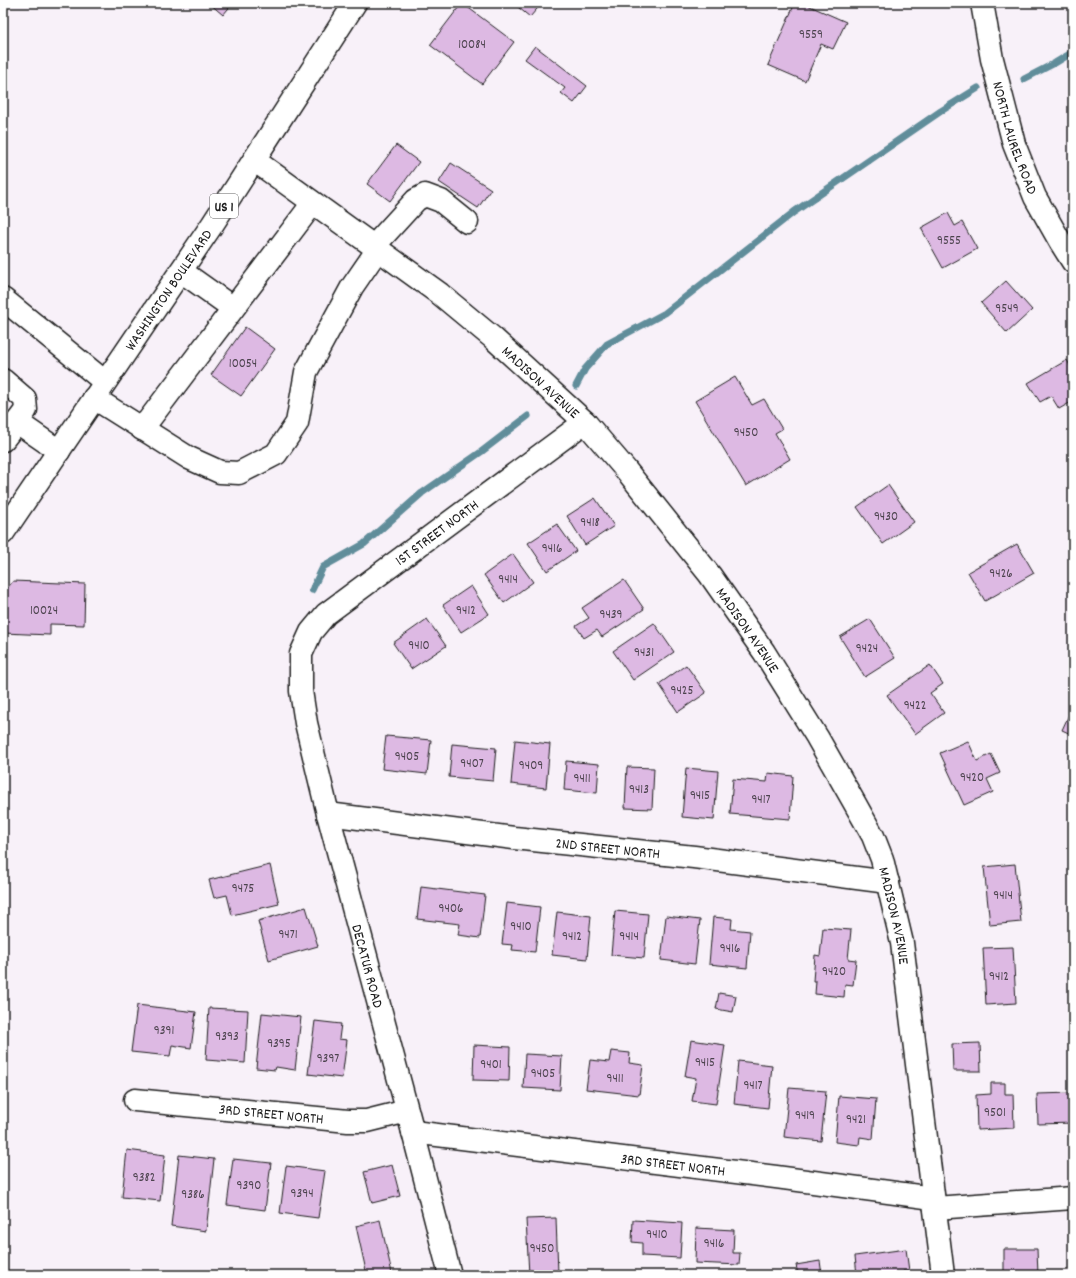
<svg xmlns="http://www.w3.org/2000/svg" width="1076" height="1278" font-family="Dekko,sans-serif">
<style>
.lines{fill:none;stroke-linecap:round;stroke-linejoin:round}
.stream{stroke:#608d9a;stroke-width:7}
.building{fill:#ddb9e3;stroke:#1c1c1c}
.minor-casing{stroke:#1c1c1c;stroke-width:25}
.major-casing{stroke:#1c1c1c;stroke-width:25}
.minor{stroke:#fff;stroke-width:22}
.major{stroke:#fff;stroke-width:22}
.labels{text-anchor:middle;stroke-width:3.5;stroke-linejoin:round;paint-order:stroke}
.number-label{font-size:13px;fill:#4c434e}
.shield{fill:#fff;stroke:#606060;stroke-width:1}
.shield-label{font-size:14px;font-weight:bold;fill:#1c1c1c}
.street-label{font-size:15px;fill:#1c1c1c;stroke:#fff}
</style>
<rect width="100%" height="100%" fill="#f8f1f9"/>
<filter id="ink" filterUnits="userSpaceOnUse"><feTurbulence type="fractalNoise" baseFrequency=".025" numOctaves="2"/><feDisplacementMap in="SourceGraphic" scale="8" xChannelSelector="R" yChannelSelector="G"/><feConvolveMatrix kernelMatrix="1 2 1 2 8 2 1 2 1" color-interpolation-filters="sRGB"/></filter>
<g filter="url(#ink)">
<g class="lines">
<g class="stream">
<path d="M1024,79L1055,63L1073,52"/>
<path d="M576,386L585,369L607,344L665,313L794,212L941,111L978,88"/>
<path d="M312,590L323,567L364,544L422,493L481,452L528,416"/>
</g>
</g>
<g class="building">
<path d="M209,3H233L223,15Z"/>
<path d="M462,3L514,42L482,84L430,45Z"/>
<path d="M513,3H542L530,17Z"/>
<path d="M795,3H803L846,22L833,49L821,44L805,81L768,65Z"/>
<path d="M535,46L587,86L574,103L561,93L565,88L525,59Z"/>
<path d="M396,145L419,162L390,201L367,184Z"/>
<path d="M451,163L491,189L478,208L439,182Z"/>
<path d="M948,213L955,226L962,222L977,249L943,268L921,228Z"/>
<path d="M1006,281L1032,310L1007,333L981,303Z"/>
<path d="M245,327L275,349L241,396L211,375Z"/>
<path d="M1067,360L1073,371V401L1059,409L1051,396L1040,402L1028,383Z"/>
<path d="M735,377L752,405L764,399L782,429L775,433L790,459L746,486L695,401Z"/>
<path d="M888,485L914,522L883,544L857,507Z"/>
<path d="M595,498L614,526L585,545L567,516Z"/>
<path d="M557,524L576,551L547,571L528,543Z"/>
<path d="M1017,544L1034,573L985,601L968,572Z"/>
<path d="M513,554L533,582L504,603L484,575Z"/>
<path d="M624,580L644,609L602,637L597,630L584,638L576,626L589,618L582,608Z"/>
<path d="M13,581L85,584L84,625L50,624V635L3,633V594Z"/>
<path d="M471,586L489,614L461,632L443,605Z"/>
<path d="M427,619L446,646L411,669L393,643Z"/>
<path d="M870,619L895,658L865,677L840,637Z"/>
<path d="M654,623L674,652L633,680L613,651Z"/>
<path d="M686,665L706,693L678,712L659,684Z"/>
<path d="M930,665L943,684L930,693L944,713L915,734L887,695Z"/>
<path d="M1073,706V735L1062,730Z"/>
<path d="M386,736L431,740L427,774L382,769Z"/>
<path d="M515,740L550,744L546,788L511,784Z"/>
<path d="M968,741L977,761L991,754L1000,773L987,779L993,792L964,805L940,753Z"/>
<path d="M452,744L496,748L493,781L449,777Z"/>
<path d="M566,761L599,764L597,793L564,790Z"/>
<path d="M627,767L654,768L652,809L625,808Z"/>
<path d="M686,768L718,771L714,820L682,817Z"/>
<path d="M768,773L793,776L790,819L730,814L733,779L767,782Z"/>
<path d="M1015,864L1021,922L990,925L984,867Z"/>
<path d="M270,865L279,904L232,915L227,895L214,898L209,880Z"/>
<path d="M421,887L485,895L480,938L458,935L460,924L417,919Z"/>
<path d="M507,903L540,907L535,952L512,950L513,945L502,944Z"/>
<path d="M306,907L318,946L269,960L258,921Z"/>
<path d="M615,911L648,914L644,958L611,955Z"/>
<path d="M557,912L591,916L587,959L552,955Z"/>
<path d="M666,916L700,920L695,964L661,960Z"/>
<path d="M713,917L732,919L731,929L750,931L747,968L709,964Z"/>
<path d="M823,928L851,930L848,959L856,960L853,985L845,984L844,997L815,994L816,981H813L815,955L820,956Z"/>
<path d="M1013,947L1016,1003L986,1005L983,948Z"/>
<path d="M719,993L736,996L733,1012L716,1009Z"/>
<path d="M137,1005L196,1012L191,1048L172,1045L170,1056L131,1052Z"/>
<path d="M209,1008L248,1010L245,1063L206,1060Z"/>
<path d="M262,1013L301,1017L295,1070L276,1067L275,1070L256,1068Z"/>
<path d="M315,1021L341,1024L339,1039L347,1040L342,1078L308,1074Z"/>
<path d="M691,1040L725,1045L716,1104L692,1101L696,1078L685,1076Z"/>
<path d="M980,1043L981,1071H953L952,1044Z"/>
<path d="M474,1045L510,1047L509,1081L473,1080Z"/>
<path d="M611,1051L630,1053L629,1063L643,1065L639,1095L586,1089L590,1060L609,1062Z"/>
<path d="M525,1054L562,1056L560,1090L523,1088Z"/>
<path d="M738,1061L772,1065L768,1108L734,1104Z"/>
<path d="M991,1083H1005V1094H1013L1014,1128L977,1130L976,1095L991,1094Z"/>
<path d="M789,1088L826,1091L821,1141L784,1137Z"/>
<path d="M1073,1093V1123L1038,1124L1037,1094Z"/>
<path d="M839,1096L876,1099L873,1139L860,1137L859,1145L835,1142Z"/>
<path d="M127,1150L165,1155L160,1201L122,1197Z"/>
<path d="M179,1155L214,1159L206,1231L171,1226Z"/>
<path d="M233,1159L271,1163L265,1210L227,1205Z"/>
<path d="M392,1165L400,1196L372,1203L364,1172Z"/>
<path d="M286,1166L325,1171L318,1218L280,1213Z"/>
<path d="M556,1218L558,1274L529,1275L526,1219Z"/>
<path d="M380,1220L392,1273L382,1275H367L356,1226Z"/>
<path d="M633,1220L682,1223L680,1258L642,1256V1243L632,1242Z"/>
<path d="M696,1228L734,1230L733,1253H740L739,1265L695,1263Z"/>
<path d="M906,1249L909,1271H903V1275H857L855,1256Z"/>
<path d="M1004,1249H1037L1038,1275H1004Z"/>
<path d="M820,1261L822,1275H798L796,1265Z"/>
</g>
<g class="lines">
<defs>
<g id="minor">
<path id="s1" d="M982,3L992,59L1014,144L1035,197L1061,243L1073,262"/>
<path id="s2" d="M254,160L440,294L493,338L585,422L626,470L710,575L764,652L817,737L854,802L873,836L882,859L902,943L943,1275"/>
<path d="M374,246L416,200L425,195L441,201L467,222"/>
<path d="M181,271L233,308"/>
<path d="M3,299L105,382"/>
<path d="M3,380L25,399L26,410L17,422L59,451"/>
<path d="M94,398L189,458L220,472L239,473L276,454L297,423L306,372L352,287L378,249"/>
<path d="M142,429L313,203"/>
<path d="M3,440L17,422"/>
<path id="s3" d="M328,814L514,838L694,857L888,882"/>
<path id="s4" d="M135,1100L348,1121H367L407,1111"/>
<path id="s5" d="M413,1132L776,1177L933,1198"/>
<path d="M935,1208L1073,1198"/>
<path id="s6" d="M450,1275L413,1132L328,814L306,723L301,691V654L311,632L326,614L585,422"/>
</g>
<g id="major">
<path id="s7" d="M3,533L212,225L355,3"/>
</g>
</defs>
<use href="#minor" class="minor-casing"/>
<use href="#major" class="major-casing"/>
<use href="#minor" class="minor"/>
<use href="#major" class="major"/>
</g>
</g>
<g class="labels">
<g class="number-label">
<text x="811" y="38">9559</text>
<text x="472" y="48">10084</text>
<text x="949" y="244">9555</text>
<text x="1007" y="312">9549</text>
<text x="243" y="367">10054</text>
<text x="746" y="436">9450</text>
<text x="886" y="520">9430</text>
<text x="590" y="526">9418</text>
<text x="552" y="552">9416</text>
<text x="1001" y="577">9426</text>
<text x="508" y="583">9414</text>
<text x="44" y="614">10024</text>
<text x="466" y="614">9412</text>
<text x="611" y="618">9439</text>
<text x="419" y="649">9410</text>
<text x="867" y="652">9424</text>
<text x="644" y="656">9431</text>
<text x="682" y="694">9425</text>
<text x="915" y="709">9422</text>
<text x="407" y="760">9405</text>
<text x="472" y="767">9407</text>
<text x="531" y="769">9409</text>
<text x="972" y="781">9420</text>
<text x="582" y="782">9411</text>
<text x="639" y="793">9413</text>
<text x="700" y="799">9415</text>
<text x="761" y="803">9417</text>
<text x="243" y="892">9475</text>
<text x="1003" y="899">9414</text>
<text x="451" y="912">9406</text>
<text x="521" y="930">9410</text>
<text x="288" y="938">9471</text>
<text x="572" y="940">9412</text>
<text x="629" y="940">9414</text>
<text x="730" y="952">9416</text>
<text x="834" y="975">9420</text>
<text x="999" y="980">9412</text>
<text x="164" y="1034">9391</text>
<text x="227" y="1040">9393</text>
<text x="279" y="1047">9395</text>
<text x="328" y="1062">9397</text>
<text x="705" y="1066">9415</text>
<text x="491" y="1068">9401</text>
<text x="543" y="1077">9405</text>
<text x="615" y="1082">9411</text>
<text x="753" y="1089">9417</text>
<text x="995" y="1116">9501</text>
<text x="805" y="1119">9419</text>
<text x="856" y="1123">9421</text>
<text x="144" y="1181">9382</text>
<text x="249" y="1189">9390</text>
<text x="302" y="1197">9394</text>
<text x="193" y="1198">9386</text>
<text x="657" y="1238">9410</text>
<text x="714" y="1247">9416</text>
<text x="542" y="1252">9450</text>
</g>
<rect class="shield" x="210" y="194" width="28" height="24" rx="3"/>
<g class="shield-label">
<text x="224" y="211">US 1</text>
</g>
<g class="street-label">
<text dy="5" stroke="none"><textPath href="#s1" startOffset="139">NORTH LAUREL ROAD</textPath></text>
<text dy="5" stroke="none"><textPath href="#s7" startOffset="294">WASHINGTON BOULEVARD</textPath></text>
<text dy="5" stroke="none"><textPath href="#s2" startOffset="363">MADISON AVENUE</textPath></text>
<text dy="5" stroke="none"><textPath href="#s6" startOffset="825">1ST STREET NORTH</textPath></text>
<text dy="5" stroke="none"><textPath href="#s2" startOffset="687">MADISON AVENUE</textPath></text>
<text dy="5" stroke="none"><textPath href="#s3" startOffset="282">2ND STREET NORTH</textPath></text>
<text dy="5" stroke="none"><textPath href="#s2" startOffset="1011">MADISON AVENUE</textPath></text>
<text transform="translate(368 966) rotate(75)" y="5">DECATUR ROAD</text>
<text dy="5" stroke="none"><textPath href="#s4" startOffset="137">3RD STREET NORTH</textPath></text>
<text dy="5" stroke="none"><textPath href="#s5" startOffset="262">3RD STREET NORTH</textPath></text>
</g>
</g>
<rect width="1076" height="1278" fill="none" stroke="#fff" stroke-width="16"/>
<rect x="8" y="8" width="1060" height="1262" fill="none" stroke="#1c1c1c" stroke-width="1.5" filter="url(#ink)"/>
</svg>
